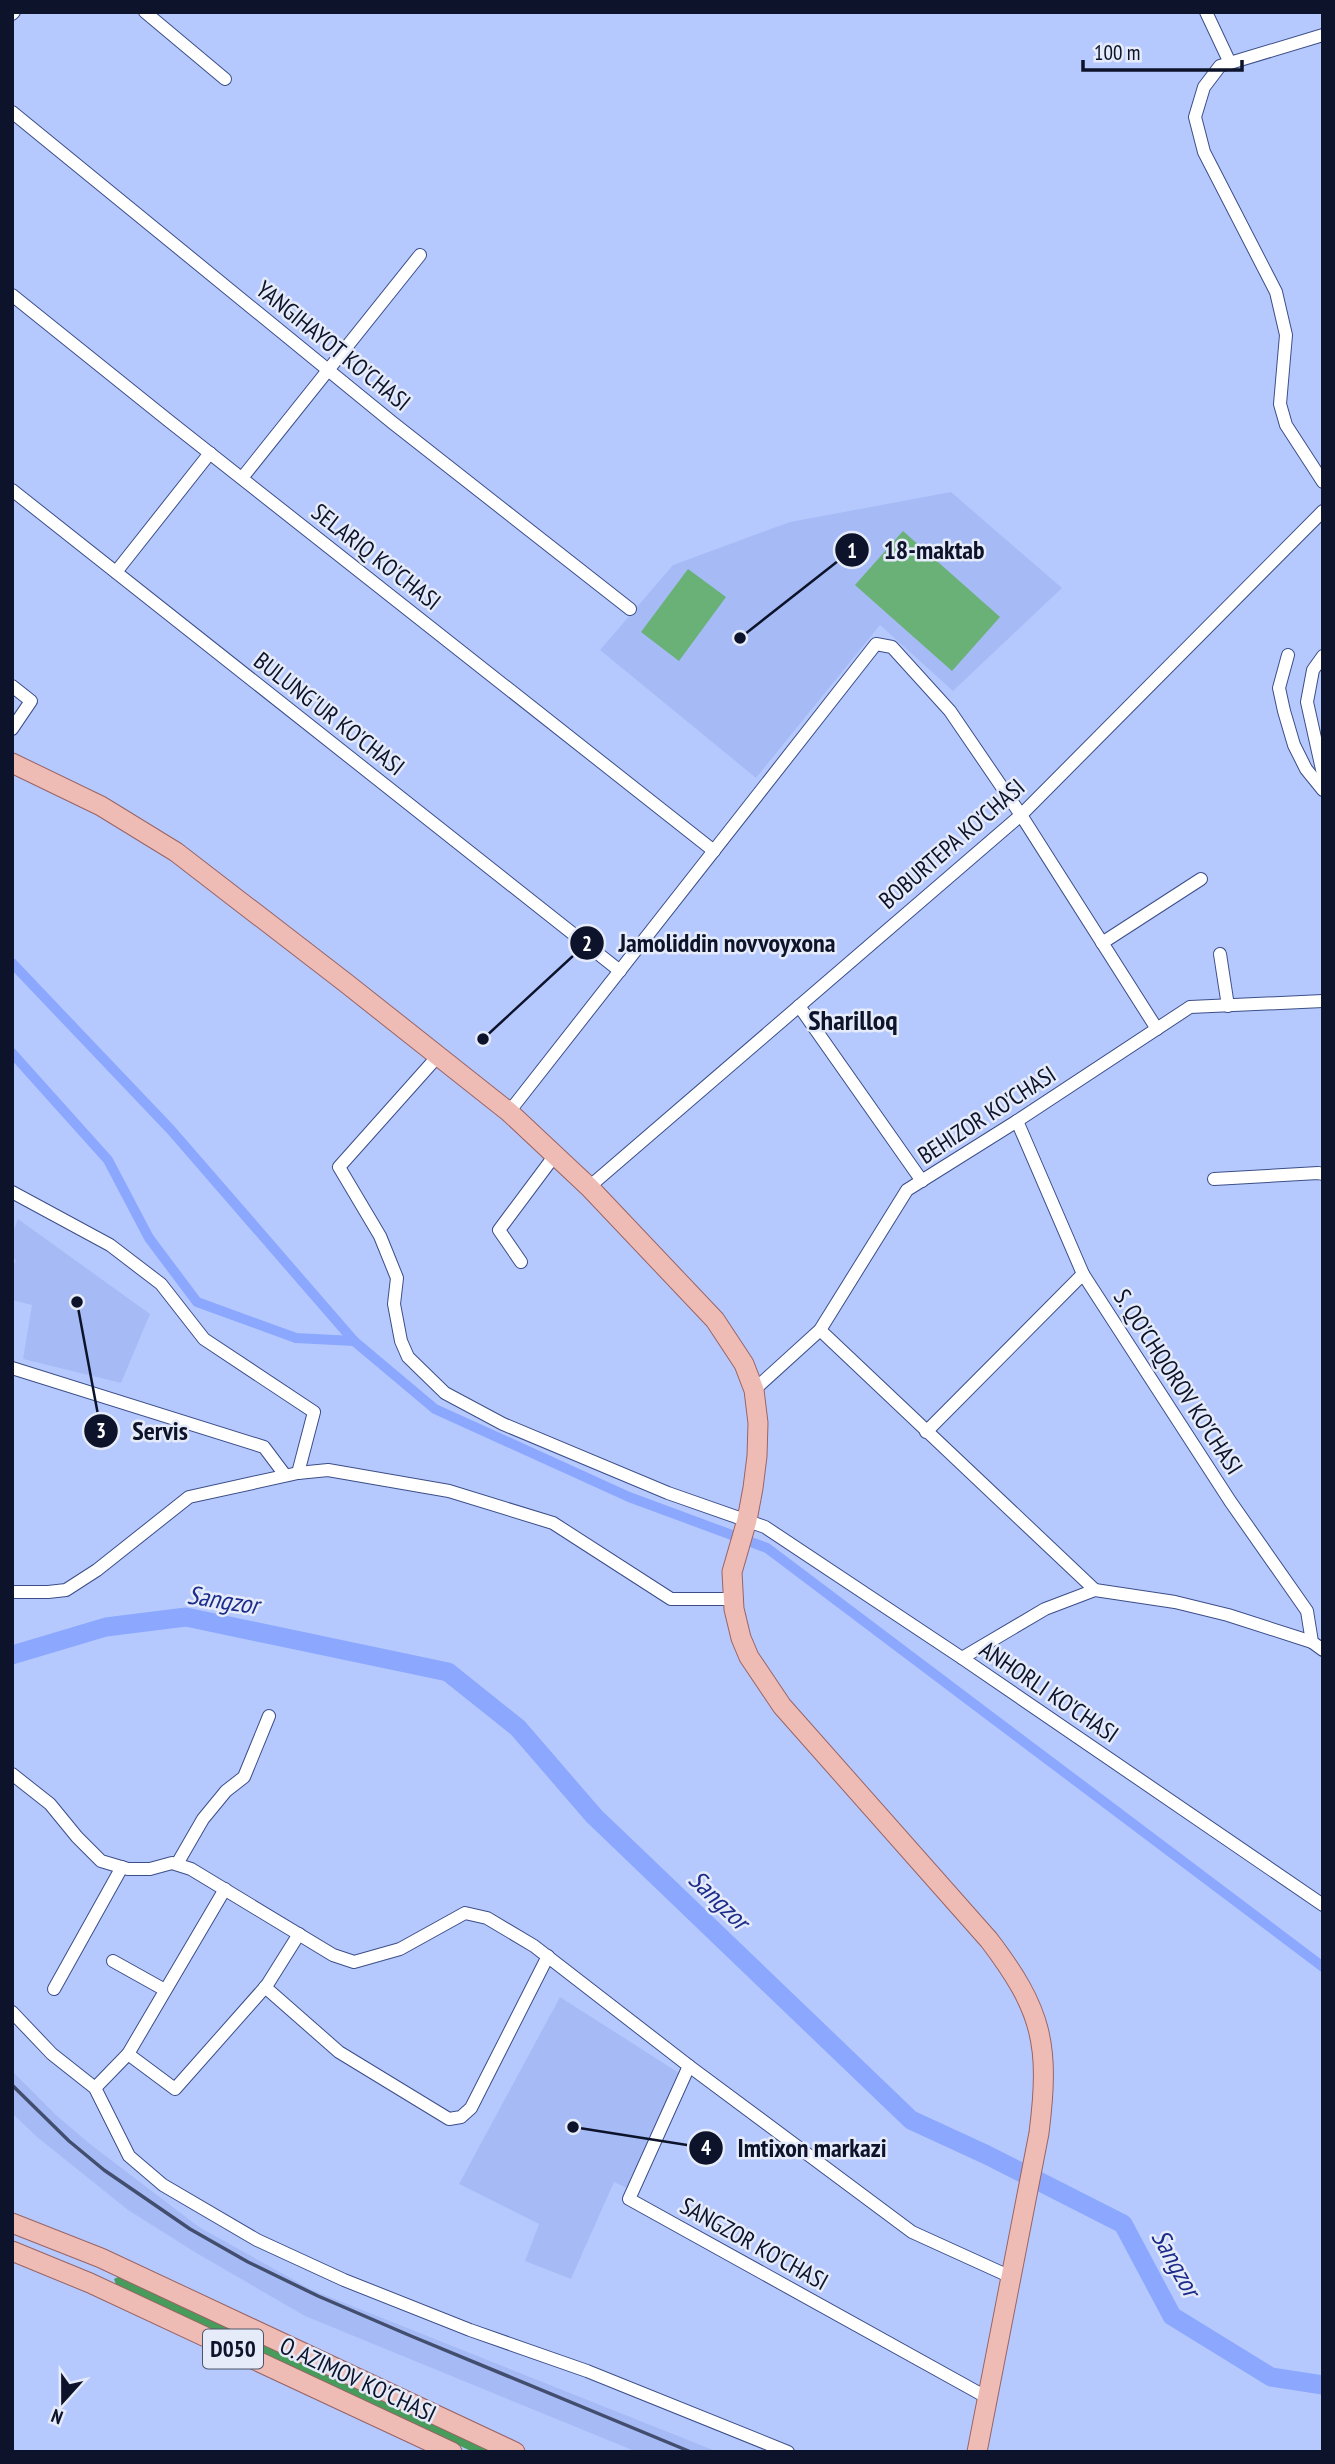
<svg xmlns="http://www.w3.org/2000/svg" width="1335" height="2464" font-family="'PT Sans Narrow',sans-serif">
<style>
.built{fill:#a6bbf5}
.green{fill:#69b176}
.forest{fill:#489c5b}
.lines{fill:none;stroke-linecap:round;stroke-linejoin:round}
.canal{stroke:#8ba8fe;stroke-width:10}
.river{stroke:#8ba8fe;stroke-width:19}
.street-casing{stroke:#3c4e88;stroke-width:14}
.primary-casing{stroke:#986464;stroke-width:21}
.street{stroke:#fff;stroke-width:12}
.primary{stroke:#efbcb5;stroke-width:19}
.rail{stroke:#434e6f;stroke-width:3.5}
.labels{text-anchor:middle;stroke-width:5;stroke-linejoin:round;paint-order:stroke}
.shield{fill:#e6ebf9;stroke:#4d5468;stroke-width:2}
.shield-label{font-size:23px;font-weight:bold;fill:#0c132a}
.street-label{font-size:24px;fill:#0c132a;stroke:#e6ebf9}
.water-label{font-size:26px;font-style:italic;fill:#1c2c8b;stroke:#e6ebf9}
.quarter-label{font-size:28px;font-weight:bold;fill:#0c132a;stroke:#e6ebf9}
.leader{fill:none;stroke:#0c132a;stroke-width:2.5}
.callout-dot{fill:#0c132a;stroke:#e6ebf9;stroke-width:2.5}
.mark-label{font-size:21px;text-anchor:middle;font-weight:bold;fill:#fff}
.callout-label{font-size:26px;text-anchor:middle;font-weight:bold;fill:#0c132a;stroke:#e6ebf9;stroke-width:5;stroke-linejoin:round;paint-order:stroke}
</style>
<rect width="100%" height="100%" fill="#b6c9ff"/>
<g class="built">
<path d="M951,492L1062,588L953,691L880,625L756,778L600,650L673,565L790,522Z"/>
<path d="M18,1219L150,1314L121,1383L23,1359L32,1305L12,1300V1269L16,1260L12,1258V1235Z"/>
<path d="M560,1997L679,2073L629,2189L614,2182L571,2279L525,2261L539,2224L459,2184Z"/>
<path d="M12,2071L56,2115L90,2144L199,2227L312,2290L718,2452H637L305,2316L198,2254L128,2210L37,2137L12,2113Z"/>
</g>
<g class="green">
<path d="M903,531L1000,617L952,671L855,585Z"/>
<path d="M688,569L726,597L679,661L641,632Z"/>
</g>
<path class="forest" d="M120,2276L493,2452H473L116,2285L114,2279Z"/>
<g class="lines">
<g class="canal">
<path d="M12,963L171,1130L354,1341L435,1409L629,1497L767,1548L1323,1967"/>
<path d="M12,1053L108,1160L149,1238L197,1302L296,1338L354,1341"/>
</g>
<path class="river" d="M12,1655L106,1627L186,1617L448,1672L518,1728L594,1816L911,2120L987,2155L1123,2224L1172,2316L1271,2377L1323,2385"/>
<defs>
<g id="street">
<path d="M145,12L225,79"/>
<path d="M1206,12L1230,63"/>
<path d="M12,14L14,12"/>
<path d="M1323,35L1220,66L1204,87L1195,117L1204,152L1276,292L1286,335L1280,404L1286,425L1323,482"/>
<path d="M12,112L393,423L630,609"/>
<path d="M12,295L169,421L714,851"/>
<path d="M242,478L420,255"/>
<path d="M12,490L620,971"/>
<path d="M116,572L210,453"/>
<path d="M1288,655L1279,688L1284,711L1294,745L1306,769L1323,790"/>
<path d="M1323,656L1313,670L1307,702L1323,774"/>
<path d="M12,686L31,701L12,729"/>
<path d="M1102,943L1201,879"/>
<path d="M1220,954L1228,1006"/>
<path d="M799,1006L922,1181"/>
<path d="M438,1056L339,1167L380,1236L397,1278L394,1304L401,1341L408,1357L445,1393L503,1424L668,1493L765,1527L962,1658L1323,1905"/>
<path d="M509,1112L876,644L892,647L950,711L1021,815L1157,1029"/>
<path d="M1017,1121L1083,1274L1230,1501L1307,1611L1312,1642L1323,1650"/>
<path d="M1214,1179L1318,1173L1323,1174"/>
<path d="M589,1187L1021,815L1323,511"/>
<path d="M12,1192L110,1245L161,1284L204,1339L314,1412L298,1473"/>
<path d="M521,1262L499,1230L555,1155"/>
<path d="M820,1330L1095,1590"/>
<path d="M12,1368L264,1447L285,1475"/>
<path d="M754,1390L820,1330L907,1190L1017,1121L1190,1007L1323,1001"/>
<path d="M926,1432L1083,1274"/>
<path d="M12,1592H48L66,1590L97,1570L189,1497L298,1473L328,1470L449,1491L553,1523L671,1599H733"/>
<path d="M962,1658L1045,1609L1095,1590L1175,1602L1228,1615L1312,1642"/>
<path d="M12,1774L50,1804L77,1837L101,1861L128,1869H150L172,1863L191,1869L333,1955L354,1962L400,1949L465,1913L487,1918L534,1946L689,2066L629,2199L988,2398"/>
<path d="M177,1864L203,1819L226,1791L244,1777L269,1716"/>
<path d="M225,1889L128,2054L175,2089L267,1985L299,1934"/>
<path d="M113,1961L165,1990"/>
<path d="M265,1987L339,2052L449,2119L461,2117L471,2108L548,1956"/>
<path d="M54,1989L122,1867"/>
<path d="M12,2012L52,2054L95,2088L129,2156L163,2185L257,2240L344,2280L470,2330L587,2371L788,2452"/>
<path d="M689,2066L912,2232L1011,2277"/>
<path d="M95,2088L128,2054"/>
</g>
<g id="primary">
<path d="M12,763L101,806L176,852L346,983L509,1112L589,1187L715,1320L744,1364L754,1390L758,1423L757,1456L753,1488L747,1520L732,1572L734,1609L741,1638L749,1657L782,1706L989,1940C1043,2011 1050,2045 1039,2133L977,2452"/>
<path d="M12,2223L101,2258L515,2452"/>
<path d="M12,2251L90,2283L452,2452"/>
</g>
</defs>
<use href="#street" class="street-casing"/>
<use href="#primary" class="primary-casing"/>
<use href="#street" class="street"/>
<use href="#primary" class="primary"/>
<path class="rail" d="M12,2085L69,2141L104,2170L190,2229L248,2262L318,2296L411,2336L691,2452"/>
</g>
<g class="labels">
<rect class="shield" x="203" y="2329.5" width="60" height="39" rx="5"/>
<g class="shield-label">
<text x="233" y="2357">D050</text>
</g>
<g class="street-label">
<text transform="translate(333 346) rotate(39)" y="8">YANGIHAYOT KO'CHASI</text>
<text transform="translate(376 557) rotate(38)" y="8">SELARIQ KO'CHASI</text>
<text transform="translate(329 714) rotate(38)" y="8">BULUNG'UR KO'CHASI</text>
<text transform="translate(952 844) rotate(-41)" y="8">BOBURTEPA KO'CHASI</text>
<text transform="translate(987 1115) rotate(-33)" y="8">BEHIZOR KO'CHASI</text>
<text transform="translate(1178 1382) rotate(57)" y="8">S. QO'CHQOROV KO'CHASI</text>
<text transform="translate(1049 1692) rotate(34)" y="8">ANHORLI KO'CHASI</text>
<text transform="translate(754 2244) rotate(29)" y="8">SANGZOR KO'CHASI</text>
<text transform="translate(358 2380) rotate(25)" y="8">O. AZIMOV KO'CHASI</text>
</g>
<g class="water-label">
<text transform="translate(223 1600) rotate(9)" y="9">Sangzor</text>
<text transform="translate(719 1900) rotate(44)" y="9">Sangzor</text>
<text transform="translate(1176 2263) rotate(61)" y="9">Sangzor</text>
</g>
<g class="quarter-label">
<text x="853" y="1030">Sharilloq</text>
</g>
</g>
<path class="leader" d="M740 638L852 550M483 1039L587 943M77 1302L101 1431M573 2127L706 2148"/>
<g class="callout-dot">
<circle cx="740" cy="638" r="7"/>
<circle cx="483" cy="1039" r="7"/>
<circle cx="77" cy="1302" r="7"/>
<circle cx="573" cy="2127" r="7"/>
<circle cx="852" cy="550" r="18"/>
<circle cx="587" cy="943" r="18"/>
<circle cx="101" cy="1431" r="18"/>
<circle cx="706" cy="2148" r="18"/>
</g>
<g class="mark-label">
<text x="852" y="558">1</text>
<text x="587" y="951">2</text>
<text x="101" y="1438">3</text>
<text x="706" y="2155">4</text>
</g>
<g class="callout-label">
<text x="934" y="559">18-maktab</text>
<text x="727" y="952">Jamoliddin novvoyxona</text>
<text x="160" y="1440">Servis</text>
<text x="812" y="2157">Imtixon markazi</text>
</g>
<rect width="1335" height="2464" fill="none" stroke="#0c132a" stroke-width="28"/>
<g transform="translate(63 2401) rotate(201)" stroke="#e6ebf9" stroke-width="5" paint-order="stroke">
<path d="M0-5L12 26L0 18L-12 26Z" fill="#0c132a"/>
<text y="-10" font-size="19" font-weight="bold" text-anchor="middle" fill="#0c132a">N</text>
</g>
<path d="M1083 60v10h159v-10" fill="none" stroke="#0c132a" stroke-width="3.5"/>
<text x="1094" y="60" font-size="21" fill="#0c132a" stroke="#e6ebf9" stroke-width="5" paint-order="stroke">100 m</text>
</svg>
